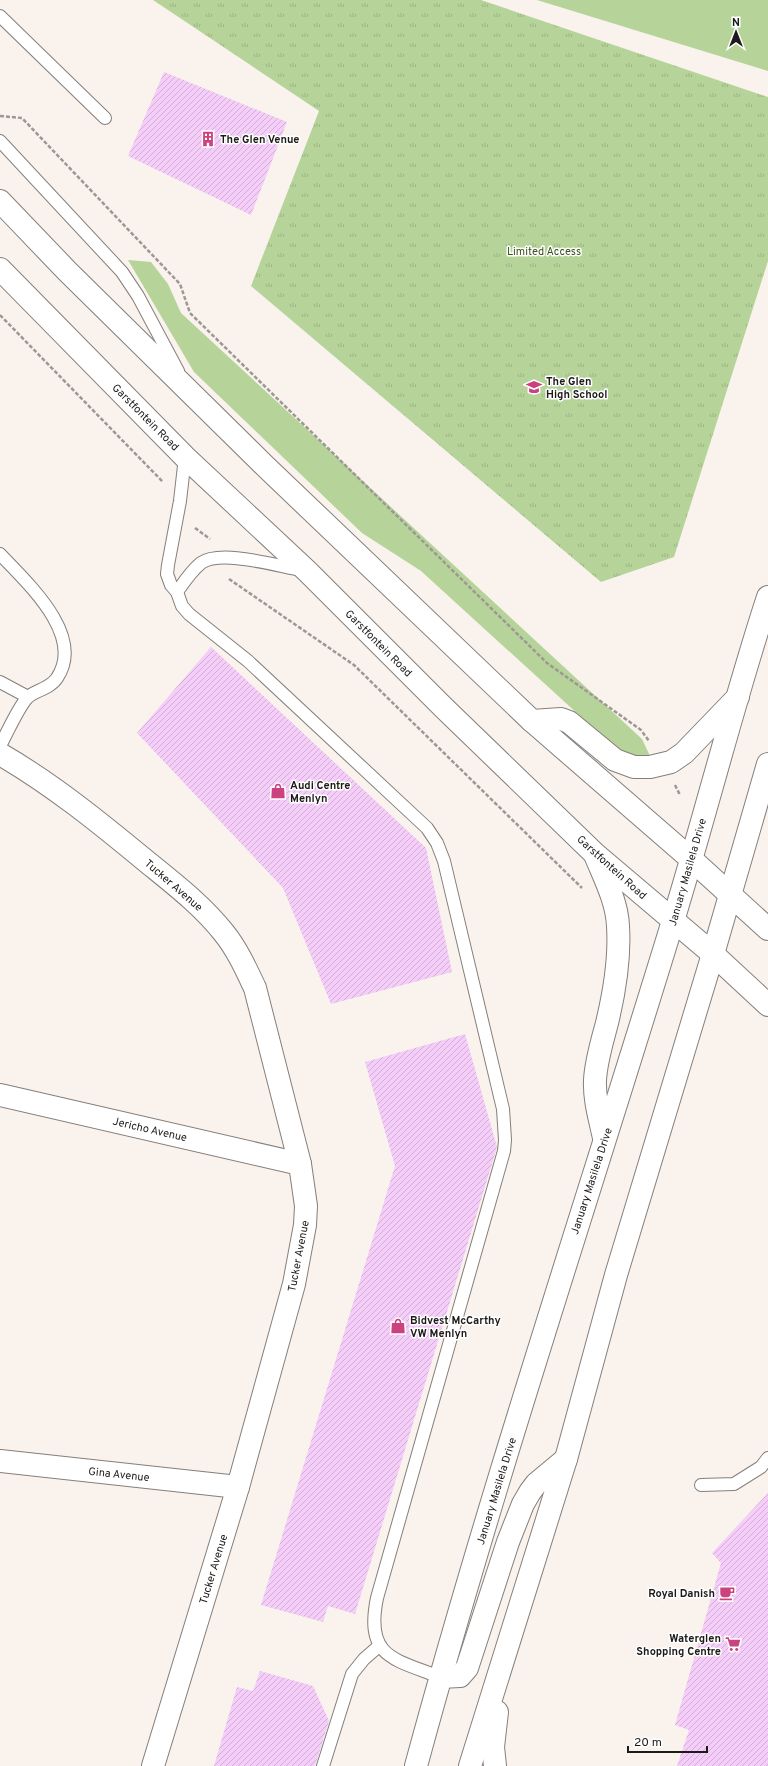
<svg xmlns="http://www.w3.org/2000/svg" width="768" height="1766" font-family="Overpass,sans-serif">
<style>
.grass{fill:#b6d49a}
.park{fill:url(#park-tufts)}
.building{fill:url(#building-hatch)}
.lines{fill:none;stroke-linecap:round;stroke-linejoin:round}
.lane-casing{stroke:#857f7b;stroke-width:14}
.street-casing{stroke:#857f7b;stroke-width:24}
.secondary-casing{stroke:#857f7b;stroke-width:24}
.path{stroke:#9d9894;stroke-width:2.5;stroke-dasharray:4 2;stroke-linecap:butt}
.lane{stroke:#fff;stroke-width:12}
.street{stroke:#fff;stroke-width:22}
.secondary{stroke:#fff;stroke-width:22}
.labels{text-anchor:middle;stroke-width:3;stroke-linejoin:round;paint-order:stroke}
.poi-label{font-size:11px;font-weight:bold;fill:#1d1a19;stroke:#fff;text-anchor:start}
.park-label{font-size:11px;fill:#375117;stroke:#fff}
.street-label{font-size:11px;fill:#1d1a19;stroke:#fff}
</style>
<defs>
<pattern id="park-tufts" width="24" height="20" patternUnits="userSpaceOnUse"><rect width="24" height="20" fill="#b6d49a"/><path d="M3 7l-1-3M5 7V3M7 7l1-3M15 17l-1-3M17 17v-4M19 17l1-3" fill="none" stroke="#9cb584"/></pattern>
<pattern id="building-hatch" width="6" height="6" patternUnits="userSpaceOnUse"><rect width="6" height="6" fill="#f4cdf8"/><path d="M-1 1l2-2M0 6l6-6M5 7l2-2" fill="none" stroke="#d1afd4"/></pattern>
</defs>
<rect width="100%" height="100%" fill="#f9f2ed"/>
<g class="grass">
<path d="M537,0H768V71Z"/>
<path d="M128,260L151,262L168,284L181,313L642,739L650,756L625,757L421,571L362,533L194,372Z"/>
</g>
<path class="park" d="M153,0H481L768,97V261L674,557L601,582L251,286L319,111Z"/>
<g class="building">
<path d="M164,72L287,122L251,215L128,156Z"/>
<path d="M211,647L426,848L452,972L331,1004L283,888L137,733Z"/>
<path d="M465,1034L497,1147L355,1614L328,1606L323,1622L261,1605L395,1166L365,1062Z"/>
<path d="M768,1493V1766H677L689,1730L675,1725L721,1563L712,1553Z"/>
<path d="M260,1671L313,1686L329,1721L315,1766H214L237,1687L253,1691Z"/>
</g>
<g class="lines">
<defs>
<g id="lane">
<path d="M0,16L105,118"/>
<path d="M0,141L122,272L138,296L178,371"/>
<path d="M185,457L180,501L168,565L167,574L171,585L177,592L182,606L189,614L248,661L427,828L437,843L444,861L503,1109L505,1140L504,1151L377,1598C365,1657 393,1659 440,1677"/>
<path d="M0,554C26,582 86,635 57,678C50,689 33,691 27,698C18,708 7,733 0,746"/>
<path d="M177,592C184,582 191,571 201,563C221,549 277,566 302,570"/>
<path d="M0,682L28,697"/>
<path d="M701,1485L734,1484L761,1467L768,1458"/>
<path d="M323,1766L352,1674L364,1659L379,1646"/>
</g>
<g id="street">
<path d="M0,754C52,784 100,823 146,861C173,883 202,905 224,933C237,949 246,969 255,988L300,1164L306,1206L305,1225L294,1284L238,1487L153,1766"/>
<path d="M0,1095L300,1164"/>
<path d="M0,1461L238,1487"/>
</g>
<g id="secondary">
<path d="M0,201L67,271L265,466L532,721L691,859L768,929"/>
<path d="M0,269L185,457L307,571L444,708L595,854L713,954L768,1005"/>
<path d="M532,721L561,719L569,722L615,760L634,767H650L671,762L684,753L738,697"/>
<path d="M596,857C605,879 617,902 618,926C620,957 614,994 607,1023C602,1042 596,1061 595,1080C594,1100 600,1119 604,1138"/>
<path d="M440,1677L460,1676L467,1668L508,1542L523,1504L530,1492L536,1484L566,1459"/>
<path d="M416,1766C493,1482 587,1202 673,921C706,813 733,704 768,597"/>
<path d="M470,1766L566,1459L616,1275L713,954L768,764"/>
<path d="M495,1766L493,1747L497,1712"/>
</g>
</defs>
<use href="#lane" class="lane-casing"/>
<use href="#street" class="street-casing"/>
<use href="#secondary" class="secondary-casing"/>
<g class="path">
<path d="M0,116L22,118L180,284L190,313L547,663L641,730L649,741"/>
<path d="M0,315L163,482"/>
<path d="M195,528L210,539"/>
<path d="M229,579L354,665L582,888"/>
<path d="M675,785L680,795"/>
</g>
<use href="#lane" class="lane"/>
<use href="#street" class="street"/>
<use href="#secondary" class="secondary"/>
</g>
<defs>
<symbol id="building-bare" viewBox="-9 -9 18 18"><path d="M-4-6H4V6H1V3H-1V6H-4ZM-2.5-4.3h1.7v1.8h-1.7ZM.8-4.3h1.7v1.8H.8ZM-2.5-1h1.7V.8h-1.7ZM.8-1h1.7V.8H.8Z" fill="#cb437e" stroke="#fff" stroke-width="2.5" paint-order="stroke"/></symbol>
<symbol id="school-bare" viewBox="-9 -9 18 18"><path d="M0-5L7-2L0 1L-7-2ZM-4 1L0 2.5L4 1V4Q0 6-4 4Z" fill="#cb437e" stroke="#fff" stroke-width="2.5" paint-order="stroke"/></symbol>
<symbol id="shop-bare" viewBox="-9 -9 18 18"><path d="M-5-2.5h2.3a2.7 3.5 0 0 1 5.4 0H5L5.5 6h-11ZM-1.5-2.5h3a1.5 2.3 0 0 0-3 0Z" fill="#cb437e" stroke="#fff" stroke-width="2.5" paint-order="stroke"/></symbol>
<symbol id="cafe-bare" viewBox="-9 -9 18 18"><path d="M-5.5-4.5H6V0H3Q3 3.5 0 3.5H-2.5Q-5.5 3.5-5.5 0ZM3-3.2v2h1.7v-2ZM-6 4.5H4V6H-6Z" fill="#cb437e" stroke="#fff" stroke-width="2.5" paint-order="stroke"/></symbol>
<symbol id="supermarket-bare" viewBox="-9 -9 18 18"><path d="M-6-5.5h2.5l.6 2H6L4.5 2H-2.5L-4.4-4H-6ZM-1.5 3.2a1.3 1.3 0 1 0 .1 0ZM3 3.2a1.3 1.3 0 1 0 .1 0Z" fill="#cb437e" stroke="#fff" stroke-width="2.5" paint-order="stroke"/></symbol>
</defs>
<g fill-rule="evenodd">
<use href="#building-bare" x="197" y="128" width="22" height="22"/>
<use href="#school-bare" x="523" y="376" width="22" height="22"/>
<use href="#shop-bare" x="267" y="780" width="22" height="22"/>
<use href="#shop-bare" x="387" y="1315" width="22" height="22"/>
<use href="#cafe-bare" x="716" y="1582" width="22" height="22"/>
<use href="#supermarket-bare" x="722" y="1633" width="22" height="22"/>
</g>
<g class="labels">
<g class="poi-label">
<text x="220" y="143">The Glen Venue</text>
<text x="546" y="385">The Glen<tspan x="546" dy="13">High School</tspan></text>
<text x="290" y="789">Audi Centre<tspan x="290" dy="13">Menlyn</tspan></text>
<text x="410" y="1324">Bidvest McCarthy<tspan x="410" dy="13">VW Menlyn</tspan></text>
<text x="715" y="1597" text-anchor="end">Royal Danish</text>
<text x="721" y="1642" text-anchor="end">Waterglen<tspan x="721" dy="13">Shopping Centre</tspan></text>
</g>
<g class="park-label">
<text x="544" y="255">Limited Access</text>
</g>
<g class="street-label">
<text transform="translate(146 417) rotate(45)" y="4">Garstfontein Road</text>
<text transform="translate(379 643) rotate(45)" y="4">Garstfontein Road</text>
<text transform="translate(612 867) rotate(42)" y="4">Garstfontein Road</text>
<text transform="translate(687 872) rotate(-74)" y="4">January Masilela Drive</text>
<text transform="translate(174 885) rotate(41)" y="4">Tucker Avenue</text>
<text transform="translate(150 1129) rotate(13)" y="4">Jericho Avenue</text>
<text transform="translate(591 1181) rotate(-72)" y="4">January Masilela Drive</text>
<text transform="translate(298 1256) rotate(-79)" y="4">Tucker Avenue</text>
<text transform="translate(119 1474) rotate(6)" y="4">Gina Avenue</text>
<text transform="translate(496 1491) rotate(-73)" y="4">January Masilela Drive</text>
<text transform="translate(213 1569) rotate(-73)" y="4">Tucker Avenue</text>
</g>
</g>
<g transform="translate(736 32)" stroke="#ffffff" stroke-width="3" paint-order="stroke">
<path d="M0-3L7 15L0 10L-7 15Z" fill="#1d1a19"/>
<text y="-6" font-size="11" font-weight="bold" text-anchor="middle" fill="#1d1a19">N</text>
</g>
<path d="M628 1746v6h79v-6" fill="none" stroke="#1d1a19" stroke-width="2"/>
<text x="634" y="1746" font-size="12" fill="#1d1a19" stroke="#ffffff" stroke-width="3" paint-order="stroke">20 m</text>
</svg>
